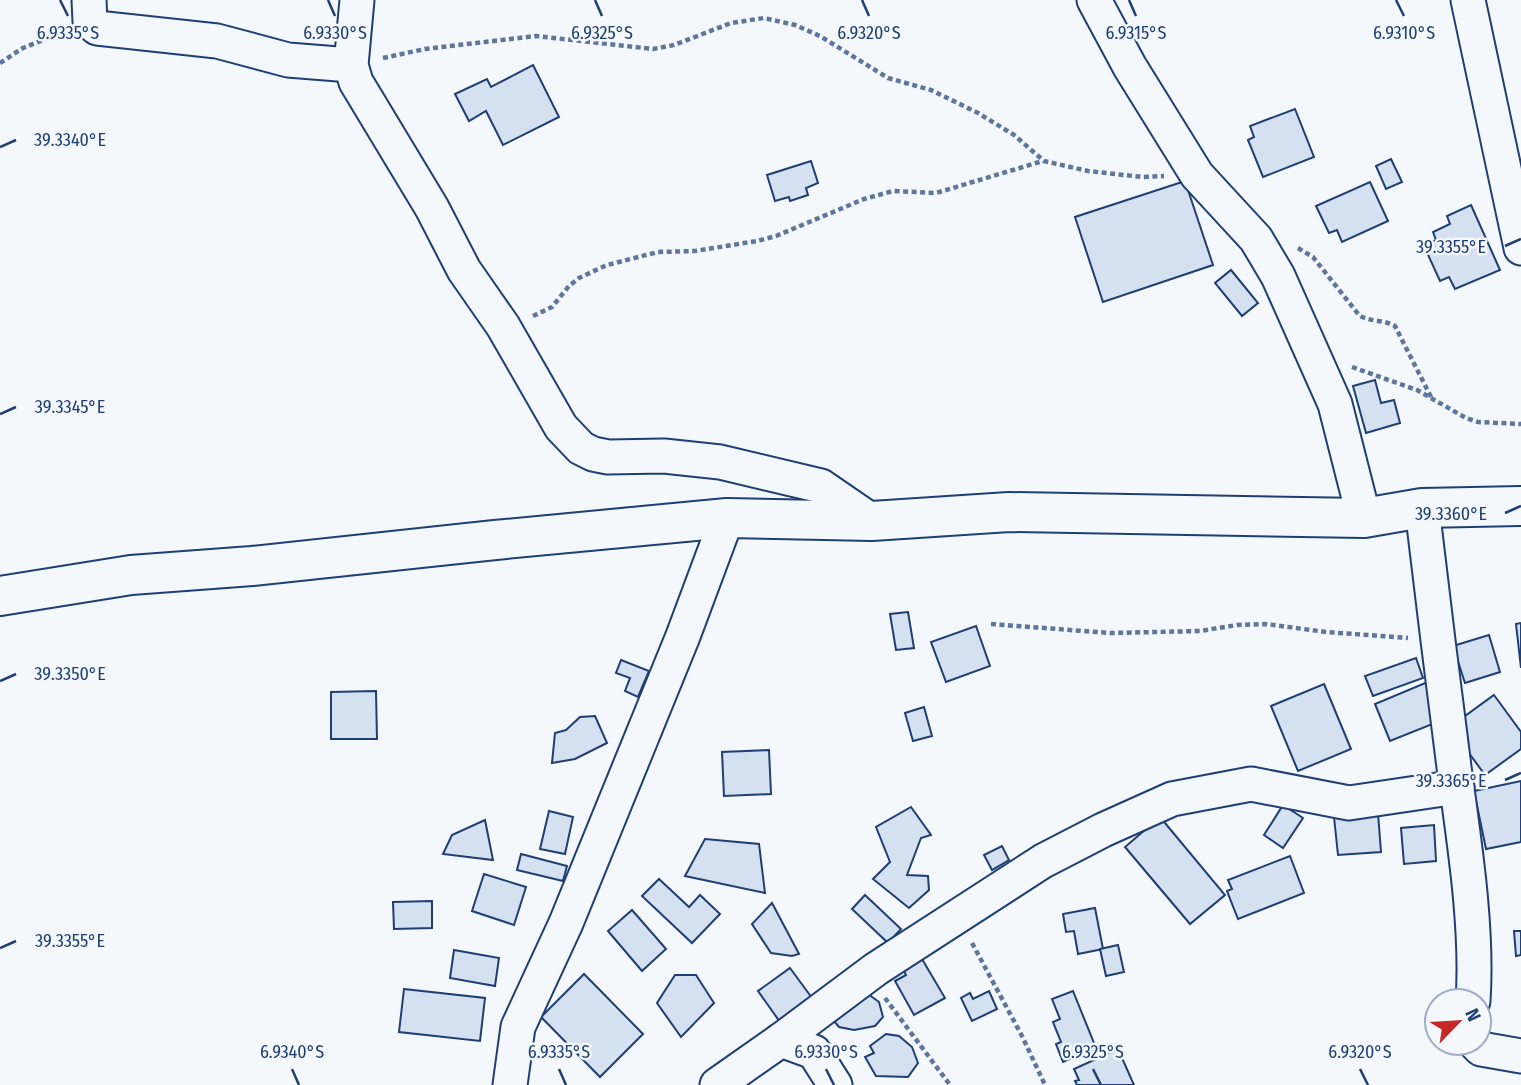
<svg xmlns="http://www.w3.org/2000/svg" width="1521" height="1085" font-family="'Fira Sans Condensed',sans-serif">
<style>
.building{fill:#d5e0f0;stroke:#1d3f73;stroke-width:2}
.lines{fill:none;stroke-linecap:round;stroke-linejoin:round}
.minor-casing{stroke:#1d3f73;stroke-width:37}
.major-casing{stroke:#1d3f73;stroke-width:42}
.path{stroke:#5e769c;stroke-width:4.5;stroke-dasharray:5 3.5;stroke-linecap:butt}
.minor{stroke:#f4f7fb;stroke-width:33}
.major{stroke:#f4f7fb;stroke-width:38}
.ticks{fill:none;stroke:#1d3f73;stroke-width:2.5}
.ticks-label{font-size:18px;text-anchor:middle;fill:#1d3f73;stroke:#f4f7fb;stroke-width:5;stroke-linejoin:round;paint-order:stroke}
</style>
<rect width="100%" height="100%" fill="#f4f7fb"/>
<g class="building">
<path d="M533,65L559,117L503,145L486,111L469,121L455,94L487,79L491,87Z"/>
<path d="M1295,109L1314,157L1263,177L1248,140L1254,137L1250,126Z"/>
<path d="M1391,159L1402,182L1386,189L1376,166Z"/>
<path d="M811,161L818,183L806,188L808,195L790,201L789,197L775,201L767,175Z"/>
<path d="M1185,181L1213,265L1103,302L1075,217Z"/>
<path d="M1370,182L1388,221L1342,242L1337,230L1329,233L1316,206Z"/>
<path d="M1471,205L1500,270L1455,289L1449,277L1440,281L1424,246L1436,240L1433,232L1450,224L1447,216Z"/>
<path d="M1231,270L1258,303L1242,316L1215,283Z"/>
<path d="M1375,380L1381,403L1394,400L1400,423L1366,433L1353,386Z"/>
<path d="M908,612L914,648L896,650L890,614Z"/>
<path d="M1521,623V668L1516,624Z"/>
<path d="M976,626L990,666L946,682L931,642Z"/>
<path d="M1489,635L1500,672L1465,683L1453,646Z"/>
<path d="M1416,658L1423,678L1373,696L1365,676Z"/>
<path d="M621,660L649,671L638,697L625,691L630,678L616,673Z"/>
<path d="M1430,681L1445,719L1390,741L1375,704Z"/>
<path d="M1324,684L1351,749L1298,771L1271,706Z"/>
<path d="M376,691L377,739H331V692Z"/>
<path d="M1494,695L1521,732V749L1485,775L1450,727Z"/>
<path d="M924,707L932,736L913,741L905,713Z"/>
<path d="M595,716L607,743L575,759L552,763L555,733L566,730L580,717Z"/>
<path d="M769,750L771,794L724,796L722,752Z"/>
<path d="M1521,781V842L1486,849L1474,791Z"/>
<path d="M1283,805L1303,818L1283,848L1264,835Z"/>
<path d="M911,807L931,835L921,838L907,875L928,876L929,890L909,908L873,879L890,862L876,827Z"/>
<path d="M549,811L573,817L565,854L540,849Z"/>
<path d="M1378,813L1381,852L1338,855L1334,817Z"/>
<path d="M1160,817L1225,895L1190,924L1125,847Z"/>
<path d="M485,820L493,860L443,854L452,835Z"/>
<path d="M1434,825L1436,861L1404,864L1401,828Z"/>
<path d="M705,839L759,844L765,893L685,876Z"/>
<path d="M1002,846L1009,860L992,870L984,855Z"/>
<path d="M521,854L567,866L563,881L517,870Z"/>
<path d="M1290,856L1304,893L1238,919L1227,891L1232,889L1228,880Z"/>
<path d="M484,874L526,887L514,925L472,911Z"/>
<path d="M659,879L689,907L700,895L720,914L692,943L642,896Z"/>
<path d="M865,895L901,929L888,943L852,909Z"/>
<path d="M432,901V928L394,929L393,902Z"/>
<path d="M772,903L799,954L792,956L771,953L752,924Z"/>
<path d="M1095,908L1103,949L1078,954L1074,931L1066,932L1063,914Z"/>
<path d="M632,910L666,949L642,971L608,931Z"/>
<path d="M1514,931H1521V955L1516,956Z"/>
<path d="M1118,945L1124,972L1106,976L1100,949Z"/>
<path d="M454,950L499,958L495,986L450,978Z"/>
<path d="M922,959L945,998L914,1015L895,981L906,975L903,969Z"/>
<path d="M790,968L812,998L780,1022L758,991Z"/>
<path d="M584,974L643,1034L600,1077L541,1017Z"/>
<path d="M675,975H696L714,1003L681,1037L657,1003Z"/>
<path d="M404,989L485,998L480,1041L399,1032Z"/>
<path d="M864,991L879,1002L883,1017L875,1026L854,1030L839,1027L829,1015Z"/>
<path d="M989,991L997,1009L972,1021L961,998L970,993L973,999Z"/>
<path d="M1073,991L1096,1048L1063,1062L1056,1044L1061,1042L1053,1022L1060,1019L1052,999Z"/>
<path d="M886,1034L899,1036L912,1047L918,1063L908,1077L876,1076L865,1057L874,1053L870,1046Z"/>
<path d="M1118,1049L1134,1085H1077L1075,1081L1079,1080L1074,1069Z"/>
</g>
<g class="lines">
<defs>
<g id="minor">
<path d="M89,0L90,22L97,28L217,41L288,60L351,65"/>
<path d="M357,0L351,65L356,82L432,208L464,270L503,326L561,427L581,448L593,454L608,457L664,456L720,462L821,486L872,521"/>
<path d="M1094,0L1130,67L1197,175L1256,239L1278,276L1335,404L1364,518"/>
<path d="M1468,0L1521,248"/>
<path d="M1422,508C1432,594 1443,681 1454,767C1464,841 1478,927 1473,1001"/>
<path d="M781,1040L814,1052L835,1085"/>
<path d="M1475,1043L1481,1049L1521,1056"/>
<path d="M510,1085L518,1027L566,923L683,636L727,518"/>
<path d="M717,1085L781,1040L876,969L1043,861L1103,830L1172,799L1251,784L1349,803L1457,787"/>
</g>
<path id="major" d="M0,596L131,575L252,566L495,540L727,518L872,521L1009,512L1364,518L1422,508L1521,506"/>
</defs>
<use href="#minor" class="minor-casing"/>
<use href="#major" class="major-casing"/>
<g class="path">
<path d="M383,58L425,49L536,36L653,49L674,45L731,23L764,18L795,25L820,36L888,78L931,90L978,113L1014,135L1044,161L1088,171L1142,177L1164,176"/>
<path d="M0,63L23,48L63,32"/>
<path d="M1298,248L1313,257L1359,315C1368,322 1383,319 1395,326L1432,399"/>
<path d="M533,316L552,307L569,286L579,278L607,265L658,252L695,251L757,241L776,236L864,199L893,191L936,193L1043,161"/>
<path d="M1352,367L1417,390L1466,418L1478,422L1521,424"/>
<path d="M991,624L1110,633L1200,631L1237,625L1266,624L1326,632L1408,638"/>
<path d="M972,943L1022,1036L1045,1085"/>
<path d="M885,998L950,1085"/>
</g>
<use href="#minor" class="minor"/>
<use href="#major" class="major"/>
</g>
<path class="ticks" d="M60,0L68,16M328,0L335,16M595,0L602,16M862,0L869,16M1129,0L1136,16M1396,0L1404,16M0,147L16,140M1505,246L1521,239M0,414L16,407M1505,513L1521,506M0,681L16,674M1505,780L1521,773M0,948L16,941M292,1069L299,1085M559,1069L566,1085M826,1069L834,1085M1093,1069L1101,1085M1360,1069L1368,1085"/>
<g class="ticks-label">
<text x="68" y="39">6.9335°S</text>
<text x="335" y="39">6.9330°S</text>
<text x="602" y="39">6.9325°S</text>
<text x="869" y="39">6.9320°S</text>
<text x="1136" y="39">6.9315°S</text>
<text x="1404" y="39">6.9310°S</text>
<text x="70" y="146">39.3340°E</text>
<text x="1451" y="253">39.3355°E</text>
<text x="70" y="413">39.3345°E</text>
<text x="1451" y="520">39.3360°E</text>
<text x="70" y="680">39.3350°E</text>
<text x="1451" y="787">39.3365°E</text>
<text x="70" y="947">39.3355°E</text>
<text x="292" y="1058">6.9340°S</text>
<text x="559" y="1058">6.9335°S</text>
<text x="826" y="1058">6.9330°S</text>
<text x="1093" y="1058">6.9325°S</text>
<text x="1360" y="1058">6.9320°S</text>
</g>
<g transform="translate(1458 1022) rotate(65)"><circle r="33" fill="#f4f7fb" stroke="#9eadc5" stroke-width="2"/>
<path d="M0-5L12 26L0 18L-12 26Z" fill="#c62828"/>
<text y="-10" font-size="19" font-weight="bold" text-anchor="middle" fill="#1d3f73">N</text>
</g>
</svg>
